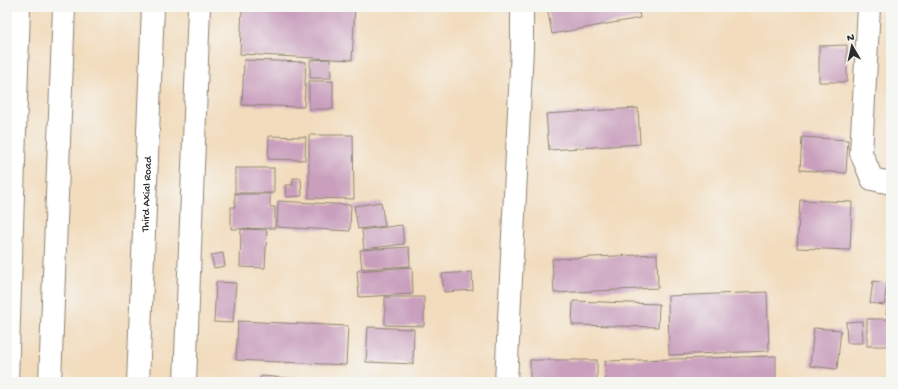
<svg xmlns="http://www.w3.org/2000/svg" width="898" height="389" font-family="'Gochi Hand',sans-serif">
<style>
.building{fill:#c99fbd}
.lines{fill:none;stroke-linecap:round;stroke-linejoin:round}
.minor-casing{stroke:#8e8474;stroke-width:24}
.motorway-casing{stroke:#8e8474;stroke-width:24}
.minor{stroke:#fff;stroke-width:22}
.motorway{stroke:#fff;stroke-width:22}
.labels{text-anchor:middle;stroke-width:4;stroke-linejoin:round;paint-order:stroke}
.street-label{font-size:11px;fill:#2b2b2b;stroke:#f6f6f2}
</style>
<rect width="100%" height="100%" fill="#f6f6f2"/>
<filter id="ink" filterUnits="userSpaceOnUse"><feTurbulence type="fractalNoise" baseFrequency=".025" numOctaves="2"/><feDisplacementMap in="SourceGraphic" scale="8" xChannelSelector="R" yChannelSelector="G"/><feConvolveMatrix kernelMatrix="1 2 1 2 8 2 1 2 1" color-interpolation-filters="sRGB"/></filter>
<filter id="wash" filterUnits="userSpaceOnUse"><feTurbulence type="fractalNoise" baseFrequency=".012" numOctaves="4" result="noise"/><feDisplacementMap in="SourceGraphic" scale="16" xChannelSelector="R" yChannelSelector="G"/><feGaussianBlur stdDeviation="0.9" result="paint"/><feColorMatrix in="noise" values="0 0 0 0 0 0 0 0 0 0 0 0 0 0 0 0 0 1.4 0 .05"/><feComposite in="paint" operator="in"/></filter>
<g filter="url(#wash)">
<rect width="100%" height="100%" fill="#f2dcbd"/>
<g id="blocks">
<g class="building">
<path d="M242,7H355L352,60L240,54Z"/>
<path d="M547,7H638L640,18L552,34Z"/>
<path d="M655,7H707V9L656,11Z"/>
<path d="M847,45V82H819V46Z"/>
<path d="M330,59L331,78H310V60Z"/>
<path d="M244,60L306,62L304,107L242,105Z"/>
<rect x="309" y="81" width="24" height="28"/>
<path d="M638,108L640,144L549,150L546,114Z"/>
<path d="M309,135H353L354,199L309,198Z"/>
<path d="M269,136L306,137L305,160L268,159Z"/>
<path d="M802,137L848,140L846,173L800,170Z"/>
<rect x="235" y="168" width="39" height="25"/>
<path d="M293,178H301L302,196L286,197L285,185H293Z"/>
<path d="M235,194H270V207H275V228L231,229V207H235Z"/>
<path d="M800,200L852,202L850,250L797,248Z"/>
<path d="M278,201L351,205L350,231L277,227Z"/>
<path d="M381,202L385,226L358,229L354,206Z"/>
<path d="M402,225L404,244L364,249L362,230Z"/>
<path d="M241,229L267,230L265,268L240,267Z"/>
<path d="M409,247L410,266L362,269L360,250Z"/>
<path d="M223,253L225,266L214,268L211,255Z"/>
<path d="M657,254L658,288L554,293L552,259Z"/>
<path d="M412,267L413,294L359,297L357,271Z"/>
<path d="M472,272L473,290L444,292L442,274Z"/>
<path d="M890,280H891V315L886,314Z"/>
<path d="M873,281L887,283L884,305L870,303Z"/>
<path d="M216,282L236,283L233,323L214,322Z"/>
<path d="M767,292L769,351L669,355L668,296Z"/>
<path d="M385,297H424V326L385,325Z"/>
<path d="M573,301L659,304L658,327L572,325Z"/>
<rect x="867" y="319" width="24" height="27"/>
<path d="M238,321L348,326L346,365L236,360Z"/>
<path d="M862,321L863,343H847L846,322Z"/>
<path d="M368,327L414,329L413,364L366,362Z"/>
<path d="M814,328L841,330L837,369L810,366Z"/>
<path d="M776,356V382H606L605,361Z"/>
<rect x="530" y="360" width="67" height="22"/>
<path d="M261,376L327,381V382H260Z"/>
</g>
</g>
</g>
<g filter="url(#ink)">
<use href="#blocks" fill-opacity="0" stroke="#8e8474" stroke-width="1"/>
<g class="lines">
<defs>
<g id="minor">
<path d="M869,7L861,153L872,179L891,183"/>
<path d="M7,382L19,7"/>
<path d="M185,382L199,7"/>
<path d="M506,382L522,48V7"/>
</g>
<g id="motorway">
<path d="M50,382L64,7"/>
<path id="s1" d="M138,382L153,7"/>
</g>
</defs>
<use href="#minor" class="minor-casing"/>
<use href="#motorway" class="motorway-casing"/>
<use href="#minor" class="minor"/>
<use href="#motorway" class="motorway"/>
</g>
</g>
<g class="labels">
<g class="street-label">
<text dy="4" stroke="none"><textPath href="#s1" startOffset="188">Third Axial Road</textPath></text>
</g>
</g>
<rect width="898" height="389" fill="none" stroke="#f6f6f2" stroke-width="24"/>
<g transform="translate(852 46) rotate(351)" stroke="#f6f6f2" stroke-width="3" paint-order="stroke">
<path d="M0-3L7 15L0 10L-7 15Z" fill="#2b2b2b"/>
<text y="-6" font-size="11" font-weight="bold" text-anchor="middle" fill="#2b2b2b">N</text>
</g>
</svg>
